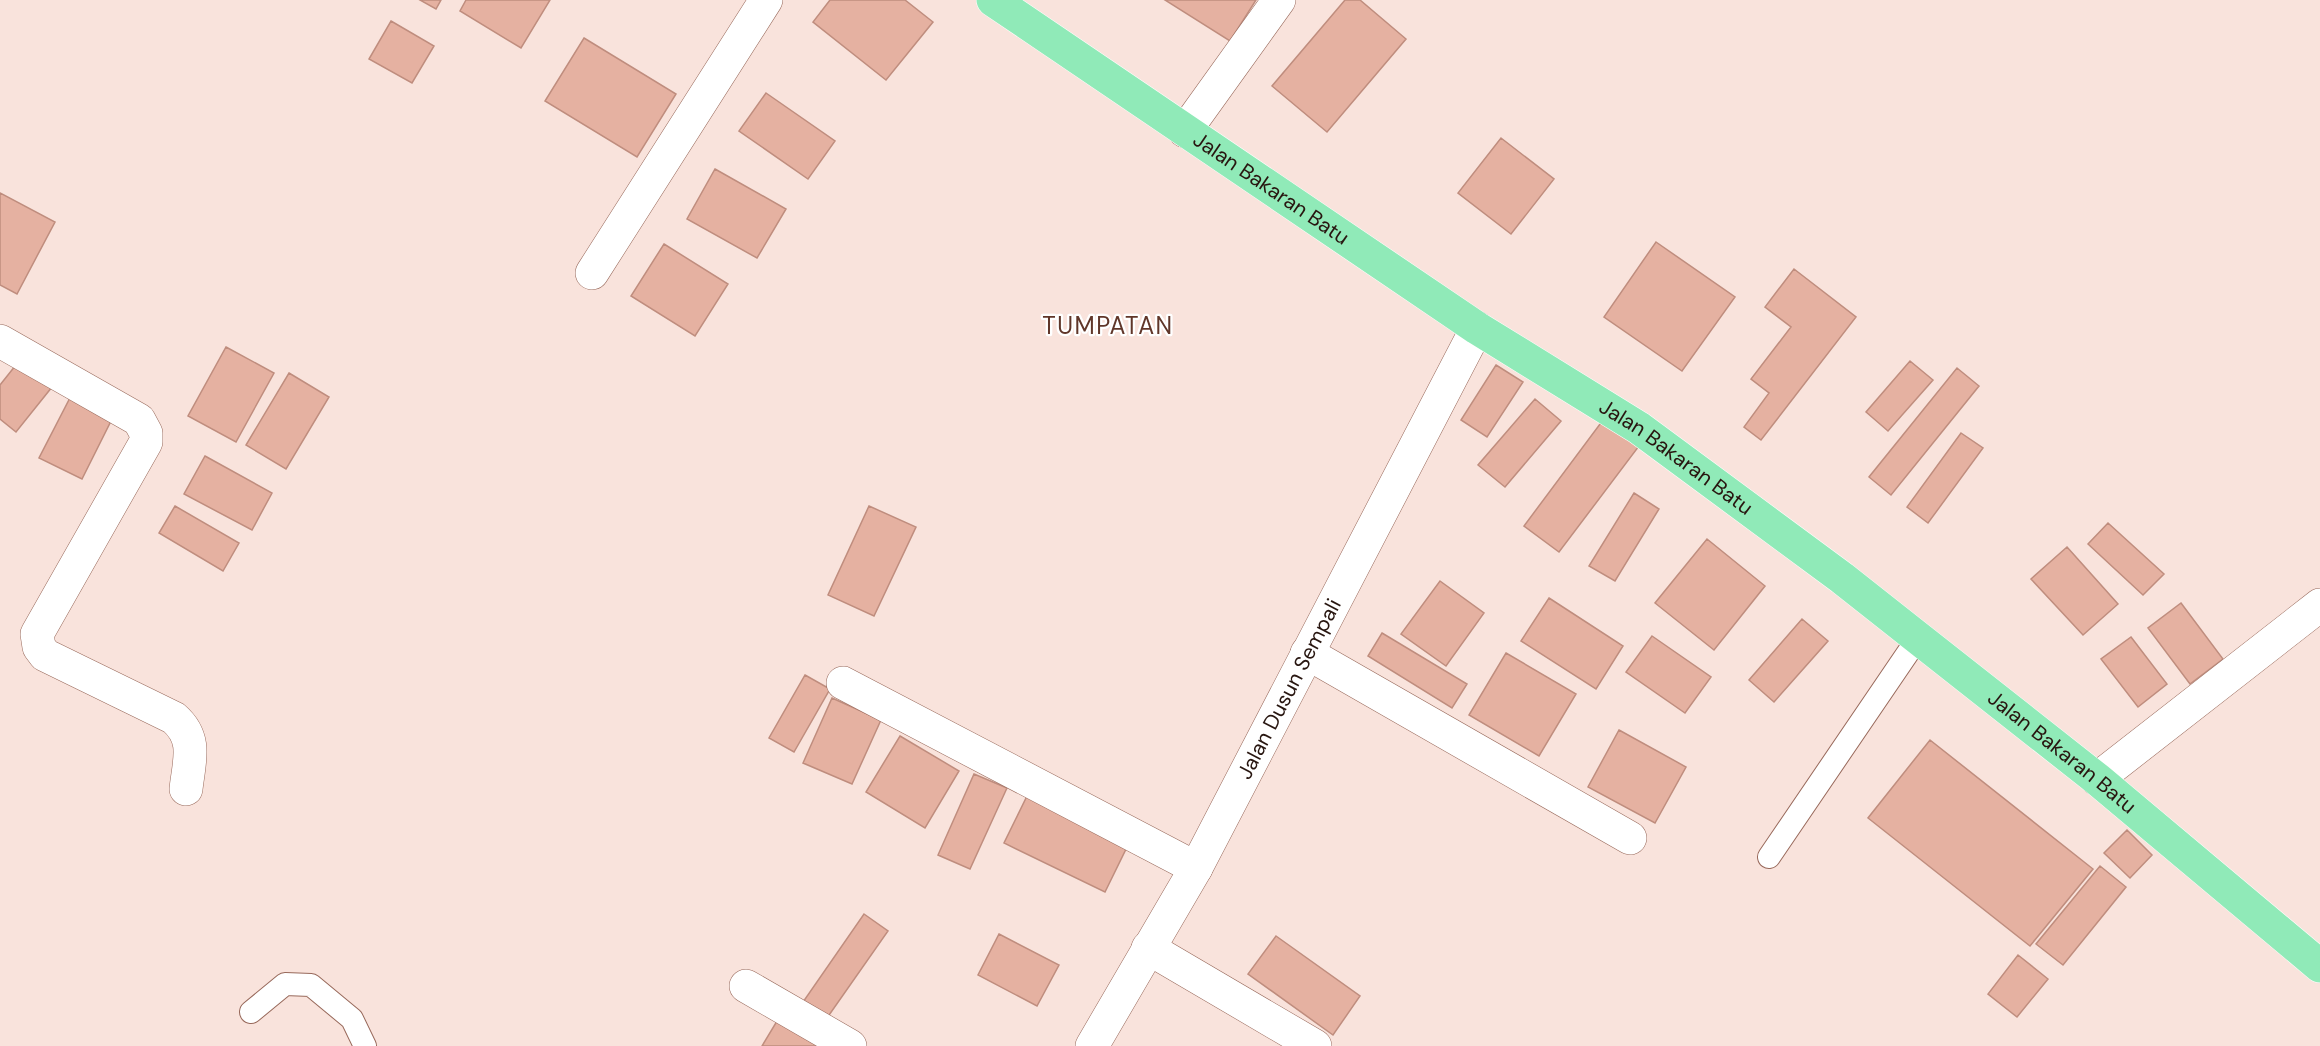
<svg xmlns="http://www.w3.org/2000/svg" width="2320" height="1046" font-family="'DM Sans',sans-serif">
	<style>
		.building { fill: #e5b1a1; stroke: #bf8d7e; stroke-width: 1.5 }
		.lines { fill: none; stroke-linecap: round; stroke-linejoin: round }
		.service-casing { stroke: #98695b; stroke-width: 24 }
		.minor-casing { stroke: #98695b; stroke-width: 34 }
		.trunk-casing { stroke: #fff; stroke-width: 34 }
		.service { stroke: #fff; stroke-width: 22 }
		.minor { stroke: #fff; stroke-width: 33 }
		.trunk { stroke: #90eab8; stroke-width: 33 }
		.labels { text-anchor: middle; dominant-baseline: central; stroke-width: 4.5; stroke-linejoin: round; paint-order: stroke }
		.street-label { font-size: 21px; fill: #281610; stroke: #fff }
		.quarter-label { font-size: 24px; letter-spacing: 1.5px; fill: #603629; stroke: #fff }
	</style>
	<rect width="100%" height="100%" fill="#f9e3dc"/>
	<path class="building" d="M420 0H441L436 9Z
		M466 0H550L521 48 460 11Z
		M830 0H905L933 22 886 80 813 22Z
		M1165 0H1256L1230 41Z
		M1345 0H1360L1406 39 1327 132 1272 86Z
		M391 21 434 46 412 83 369 59Z
		M584 38 676 94 637 157 545 101Z
		M766 93 835 141 808 179 739 131Z
		M1501 138 1554 179 1511 234 1458 193Z
		M715 169 786 209 757 258 687 219Z
		M0 193 55 222 17 294 0 285Z
		M1656 242 1735 297 1682 371 1604 317Z
		M664 244 728 284 695 336 631 296Z
		M1794 269 1856 317 1761 440 1744 427 1769 393 1751 379 1791 327 1765 307Z
		M226 347 274 373 236 442 188 416Z
		M23 356 56 382 16 432 0 419V385Z
		M1910 361 1933 380 1888 431 1866 412Z
		M1496 365 1523 382 1487 437 1461 420Z
		M1957 368 1979 386 1891 495 1869 477Z
		M289 373 329 397 286 469 246 445Z
		M73 392 115 413 82 479 39 458Z
		M1535 399 1561 421 1505 487 1478 465Z
		M1603 420 1639 446 1559 552 1524 526Z
		M1961 433 1983 448 1928 523 1907 507Z
		M205 456 272 493 252 530 184 494Z
		M1634 493 1659 509 1615 581 1589 566Z
		M175 506 239 543 223 571 159 533Z
		M869 506 916 527 874 616 828 595Z
		M2108 523 2164 574 2143 595 2088 544Z
		M1707 539 1765 586 1714 650 1655 603Z
		M2067 547 2118 604 2083 635 2031 579Z
		M1440 581 1484 613 1446 666 1401 634Z
		M1549 598 1623 646 1596 689 1521 641Z
		M2181 603 2223 659 2190 684 2148 628Z
		M1802 619 1828 641 1774 702 1749 680Z
		M1382 633 1467 684 1452 708 1368 656Z
		M1652 636 1711 677 1685 713 1626 672Z
		M2131 637 2167 684 2138 707 2101 659Z
		M1506 653 1576 694 1539 756 1469 715Z
		M805 675 830 689 794 752 769 738Z
		M832 698 881 720 852 784 803 763Z
		M1619 730 1686 767 1655 823 1588 787Z
		M900 736 959 771 925 828 866 792Z
		M1930 740 2093 869 2030 946 1868 818Z
		M974 774 1007 788 970 869 938 855Z
		M1027 796 1128 845 1105 892 1004 843Z
		M2127 830 2152 855 2130 878 2104 853Z
		M2100 866 2126 887 2063 965 2036 944Z
		M864 914 888 931 827 1018 803 1002Z
		M999 934 1059 965 1037 1006 978 975Z
		M1276 936 1360 996 1333 1035 1248 974Z
		M2018 955 2048 979 2017 1017 1988 994Z
		M777 1021 819 1046H762Z"/>
	<g class="lines">
		<g class="service-casing">
			<path id="service" d="M1769 857 1918 638
				M251 1012 285 984 311 985 352 1019 365 1046"/>
		</g>
		<g class="minor-casing">
			<g id="minor">
				<path d="M1185 131 1279 0"/>
				<path d="M592 273 766 0"/>
				<path d="M0 341 139 420 146 433V442L37 634 39 647 45 655 174 718C198 739 189 761 186 789"/>
				<path d="M1307 653 1630 838"/>
				<path d="M843 683 1196 868"/>
				<path d="M2097 779 2320 605"/>
				<path d="M1148 948 1315 1046"/>
				<path d="M746 986 850 1046"/>
				<path id="s1" d="M1092 1046 1196 868 1477 328"/>
			</g>
		</g>
		<g class="trunk-casing">
			<g id="trunk">
				<path id="s2" d="M993 0 1477 328 1639 428 1842 578 1918 638 2097 779 2320 966"/>
			</g>
		</g>
		<use href="#service" class="service"/>
		<use href="#minor" class="minor"/>
		<use href="#trunk" class="trunk"/>
	</g>
	<g class="labels">
		<g class="street-label">
			<text stroke="none"><textPath href="#s2" startOffset="336">Jalan Bakaran Batu</textPath></text>
			<text stroke="none"><textPath href="#s2" startOffset="822">Jalan Bakaran Batu</textPath></text>
			<text stroke="none"><textPath href="#s1" startOffset="408">Jalan Dusun Sempali</textPath></text>
			<text stroke="none"><textPath href="#s2" startOffset="1308">Jalan Bakaran Batu</textPath></text>
		</g>
		<g class="quarter-label">
			<text x="1108" y="325">TUMPATAN</text>
		</g>
	</g>
</svg>
